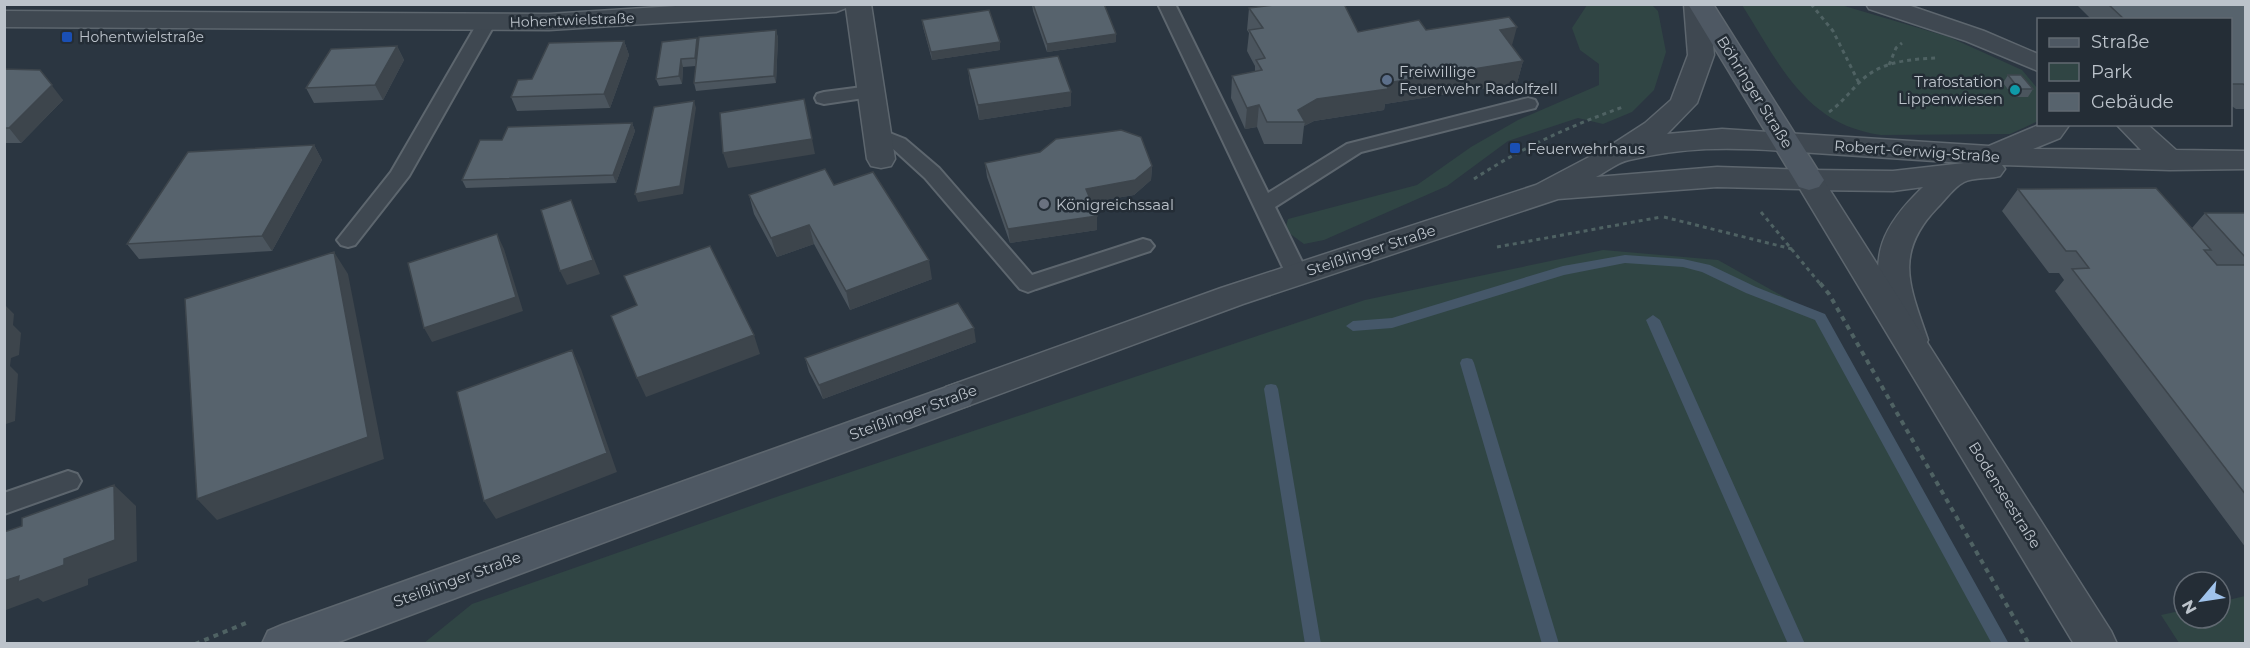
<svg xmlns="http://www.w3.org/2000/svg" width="2250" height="648" font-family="Montserrat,sans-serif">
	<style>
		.green { fill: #304544 }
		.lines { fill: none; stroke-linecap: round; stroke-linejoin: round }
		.stream { fill: #455769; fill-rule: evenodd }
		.service-casing { stroke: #5d666e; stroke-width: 4 }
		.minor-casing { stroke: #5d666e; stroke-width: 3 }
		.tertiary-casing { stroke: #5d666e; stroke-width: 3 }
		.secondary-casing { stroke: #5d666e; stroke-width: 3 }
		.path-far1 { stroke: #4f6263; stroke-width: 3; stroke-dasharray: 4 4; stroke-linecap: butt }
		.path { stroke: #4f6263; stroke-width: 4; stroke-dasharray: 5 5; stroke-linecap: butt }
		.service { fill: #3f4851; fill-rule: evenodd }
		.minor { fill: #3f4851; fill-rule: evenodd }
		.tertiary { fill: #3f4851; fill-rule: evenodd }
		.secondary { fill: #4e5863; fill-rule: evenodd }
		.wall { fill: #4b555e }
		.shaded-wall { fill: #3d454c }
		.building { fill: #57636d; stroke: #3d454c; stroke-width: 1.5 }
		.transit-dot { fill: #1a4fb4; stroke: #242d36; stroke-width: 2 }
		.service-dot { fill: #5c6f8a; stroke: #242d36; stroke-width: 2 }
		.culture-dot { fill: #0f9aa8; stroke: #242d36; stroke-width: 2 }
		.worship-dot { fill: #6b7280; stroke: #242d36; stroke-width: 2 }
		.labels { text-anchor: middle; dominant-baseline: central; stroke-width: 5; stroke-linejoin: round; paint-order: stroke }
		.far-street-label { font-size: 14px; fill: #bcc3cb; stroke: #242d36 }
		.far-poi-label { font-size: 14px; fill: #bcc3cb; stroke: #242d36; text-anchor: start }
		.poi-label { font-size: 15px; fill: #bcc3cb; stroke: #242d36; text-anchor: start }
		.street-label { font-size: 15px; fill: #bcc3cb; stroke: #242d36 }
	</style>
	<rect width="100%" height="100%" fill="#2b3641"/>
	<path class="green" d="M1587 5H1652L1658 11 1666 52 1654 90 1632 112 1603 124 1578 118 1508 141 1447 186 1324 240 1304 244 1285 230 1288 219 1417 185 1471 147 1518 120 1599 85V64L1580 50 1572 28Z
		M1742 5H1841L1949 37 2022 70 2038 89V118L2036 122 2010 134 1881 135C1805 125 1779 63 1742 5Z
		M1603 250 1718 260 1820 317 2001 643H424L472 604 779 496 1365 300Z
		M2245 596V643H2179L2161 615 2184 610V618H2220V602Z"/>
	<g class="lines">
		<path class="stream" d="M1625 255 1683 259 1710 265 1756 287 1825 314 2009 644H1992L1815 320 1746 293 1702 272 1683 267 1625 263 1564 275 1392 328 1353 331 1346 326 1353 321 1392 318 1563 266Z
			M1653 315 1660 320 1805 644H1788L1646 320Z
			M1467 358 1472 359 1474 363 1559 644H1542L1460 363 1462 359Z
			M1271 384 1276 385 1278 389 1321 644H1305L1264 389 1266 385Z"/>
		<g class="service-casing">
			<path id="service" d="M1158 4H1175L1268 193 1347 144 1528 98 1535 100 1537 104 1535 108 1361 152 1275 207 1308 274 1305 279 1297 282 1289 279 1286 274Z
				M487 17 493 18 496 22 409 176 355 245 348 247 341 245 337 240 341 235 391 172 478 22 481 18Z
				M870 86 877 88 879 92 877 96 824 104 817 102 815 98 817 94 824 92Z
				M877 128 905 139 939 168 1032 275 1143 239 1150 241 1154 246 1150 251 1036 289 1028 292 1020 289 925 178 891 147 870 138 867 134 870 130Z
				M68 471 77 474 81 481 77 488 4 514V493Z"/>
		</g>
		<g class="minor-casing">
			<path id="minor" d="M707 4H871L895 159 891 166 881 168 871 166 867 159 846 8 836 12 549 30 4 27V11L549 14Z
				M1866 4H1905L1984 31 2038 54V71L1966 41 1869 9Z
				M2041 124H2070L2060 138 2033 149 2141 150 2116 124H2147L2176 150 2246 151V169L2170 170 2002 165 2005 169 2000 176C1990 179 1973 177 1964 182 1954 187 1945 200 1937 208 1893 254 1910 287 1928 340L1923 349 1911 352 1899 349C1892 337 1889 323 1885 310 1868 256 1883 225 1923 187L1893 191 1809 190 1799 187 1794 180 1799 173 1809 170 1893 171 1964 163 1785 151 1775 148 1771 142 1775 136 1785 133 1989 146Z"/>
		</g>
		<g class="tertiary-casing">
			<path id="tertiary" d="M1684 4H1709L1714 55 1697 103 1667 134 1722 129 1785 133 1795 136 1799 142 1795 148 1785 151C1727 147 1685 147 1629 160 1618 162 1606 172 1596 177L1717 167 1809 170 1819 173 2111 631 2117 644H2074L1800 189 1717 187 1558 199 1243 304 970 405 958 409 946 405 941 396 946 387 1221 288 1536 185 1608 147 1645 123 1671 100 1688 55Z"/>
		</g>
		<g class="secondary-casing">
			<path id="secondary" d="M1688 4H1713L1824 180 1819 187 1809 190 1799 187Z
				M958 383 970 387 975 396 970 405 333 644H262L268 631 282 625Z"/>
		</g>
		<path class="path-far1" d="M1811 4 1833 31 1859 83
			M1889 65 1896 48 1902 43
			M1829 112C1842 103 1851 90 1863 79 1883 61 1912 59 1938 58
			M1474 179C1521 148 1570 126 1623 107
			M1761 212 1821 285
			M1664 217 1792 249
			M1497 247 1661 217"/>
		<path class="path" d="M1820 283 1829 294 2029 644
			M195 644 246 623"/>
		<use href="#service" class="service"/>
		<use href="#minor" class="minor"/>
		<use href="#tertiary" class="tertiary"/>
		<use href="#secondary" class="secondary"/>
	</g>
	<path class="wall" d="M1032 4 1116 34V42L1047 52 1033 11Z
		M2076 4H2246V109H2236L2230 105V20H2092Z
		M1249 8 1358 32 1426 30 1512 46 1523 61 1517 83 1385 104 1384 110 1314 121 1304 126 1302 144H1264L1257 127 1245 129 1231 98 1232 76 1255 72V66L1247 51 1249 33 1247 30Z
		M922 20 1000 50 932 60 923 27Z
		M776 30 778 38 776 83 696 91 694 83 696 66 683 67 682 84 659 86 656 79 697 38 698 43Z
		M624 41 629 55 610 108 517 111 511 97 532 79Z
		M397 46 404 60 383 100 314 103 306 88Z
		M4 69 63 100 21 143H4Z
		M968 69 1071 92V106L979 120 970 83Z
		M2008 75 2033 89 2028 97H2014L2003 83Z
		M632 123 635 131 616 183 466 188 462 180 502 140Z
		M314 145 322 160 272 251 139 259 127 244Z
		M985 163 1152 166 1151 180 1134 195 1092 202 1097 216V230L1010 243 987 177Z
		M834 185 932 279 850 310 814 244 777 257 754 214 749 195Z
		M2018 189 2192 228 2205 213H2246V548L2055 291 2064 280 2059 273H2049L2002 211Z
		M976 342 823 399 809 372 805 358Z"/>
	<path class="shaded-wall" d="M1517 27 1511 49 1500 30Z
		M776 30 778 38 776 83 774 76Z
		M1116 34V42L1047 52V44Z
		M697 38 699 46 697 66 695 58Z
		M624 41 629 55 610 108 604 94Z
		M1000 42V50L932 60 931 52Z
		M397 46 404 60 383 100 375 85Z
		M681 59 683 67 682 84 679 76Z
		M1523 61 1517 83 1385 104 1384 110 1314 121 1304 126 1305 122 1298 110 1317 99 1386 83Z
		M40 70 63 100 21 143 9 128Z
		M1071 92V106L979 120 978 105Z
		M804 99 815 154 728 168 723 153Z
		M694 101 696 108 683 194 638 202 635 194Z
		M1259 105 1257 127 1245 129 1247 108Z
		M632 123 635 131 616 183 613 175Z
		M314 145 322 160 272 251 262 236Z
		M1152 166 1151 180 1134 195 1087 203 1086 189Z
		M571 200 600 274 567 285 560 271Z
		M1097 216V230L1010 243 1008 229Z
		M809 225 814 244 777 257 771 238Z
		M497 234 504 249 523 311 432 342 424 328Z
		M334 252 348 274 384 459 217 520 197 499Z
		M929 260 932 279 850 310 846 291Z
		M4 304 14 314 13 325 21 333 19 355 11 358 10 366 18 374 15 421 6 424 4 450Z
		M974 328 976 342 823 399 819 385Z
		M754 335 760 354 646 397 637 378Z
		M572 350 581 369 617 472 496 519 484 501Z
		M114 485 136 506 137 561 88 579V585L43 602 38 598 6 610V616H4V581L64 559Z"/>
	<path class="building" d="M1033 4H1104L1116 34 1047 44Z
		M1281 4H1344L1358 32 1419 20 1426 30 1509 17 1517 27 1500 30 1523 61 1386 83 1388 89 1317 99 1298 110 1305 122H1267L1259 105 1247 108 1232 76 1262 70 1256 60 1265 58 1249 30 1263 28 1249 8Z
		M2108 4H2246V86L2243 84H2230V20H2125Z
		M989 10 1000 42 931 52 922 20Z
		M776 30 774 76 694 83 699 37Z
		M697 38 695 58 681 59 679 76 656 79 662 42Z
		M624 41 604 94 511 97 518 80 532 79 549 43Z
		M397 46 375 85 306 88 331 49Z
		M1058 56 1071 92 978 105 968 69Z
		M4 69 40 70 52 85 9 128H4Z
		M2008 75H2021L2033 89H2019Z
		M804 99 812 139 723 153 720 113Z
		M694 101 680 186 635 194 654 107Z
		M632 123 613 175 462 180 480 140H502L508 127Z
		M1121 130 1141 137 1152 166 1135 180 1086 189 1097 216 1008 229 985 163 1040 152 1056 139Z
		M314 145 262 236 127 244 188 152Z
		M825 169 834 185 873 172 929 260 846 291 809 225 771 238 749 195Z
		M2156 188 2211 250H2204L2217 265H2246V495L2072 269 2089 268 2076 251H2066L2018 189Z
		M571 200 593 260 560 271 541 210Z
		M2205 213H2246V258Z
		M497 234 516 297 424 328 408 263Z
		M710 246 754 335 637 378 611 316 637 305 624 276Z
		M334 252 368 437 197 499 185 299Z
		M958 303 974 328 819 385 805 358Z
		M572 350 607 453 484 501 457 392Z
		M114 485 115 540 64 559V565L18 582 19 576 4 581V532L22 526V518Z"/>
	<g class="transit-dot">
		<rect x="61" y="31" width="12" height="12" rx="3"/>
		<rect x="1509" y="142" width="12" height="12" rx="3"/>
	</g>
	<circle class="service-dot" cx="1387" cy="80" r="6"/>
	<circle class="culture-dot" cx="2015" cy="90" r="6"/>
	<circle class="worship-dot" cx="1044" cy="204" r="6"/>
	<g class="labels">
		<g class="far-street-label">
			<text transform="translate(572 20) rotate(-2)">Hohentwielstraße</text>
		</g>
		<g class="far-poi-label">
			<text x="79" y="37">Hohentwielstraße</text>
		</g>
		<g class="poi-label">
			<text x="1399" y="71">Freiwillige<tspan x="1399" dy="17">Feuerwehr Radolfzell</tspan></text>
			<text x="2003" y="81" text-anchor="end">Trafostation<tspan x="2003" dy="17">Lippenwiesen</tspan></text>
			<text x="1527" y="148">Feuerwehrhaus</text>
			<text x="1056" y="204">Königreichssaal</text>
		</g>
		<g class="street-label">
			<text transform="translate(1755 92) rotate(58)">Böhringer Straße</text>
			<text transform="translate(1917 151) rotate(4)">Robert-Gerwig-Straße</text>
			<text transform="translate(1371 250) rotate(-18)">Steißlinger Straße</text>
			<text transform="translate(913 412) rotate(-20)">Steißlinger Straße</text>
			<text transform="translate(2005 495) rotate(58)">Bodenseestraße</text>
			<text transform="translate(457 579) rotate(-20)">Steißlinger Straße</text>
		</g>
	</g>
	<rect width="2250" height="648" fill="none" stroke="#bcc3cb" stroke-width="12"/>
	<rect x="2037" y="18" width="195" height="108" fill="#242d36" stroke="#616972" stroke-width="1.5"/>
	<rect x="2049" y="38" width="30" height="9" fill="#4e5863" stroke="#616972" stroke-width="1.5"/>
	<text x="2091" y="48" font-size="18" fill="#bcc3cb">Straße</text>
	<rect x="2049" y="63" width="30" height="18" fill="#304544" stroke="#616972" stroke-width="1.5"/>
	<text x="2091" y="78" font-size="18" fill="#bcc3cb">Park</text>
	<rect x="2049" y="93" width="30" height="18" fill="#57636d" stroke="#616972" stroke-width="1.5"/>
	<text x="2091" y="108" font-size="18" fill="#bcc3cb">Gebäude</text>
	<g transform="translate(2202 600) rotate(241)"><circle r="28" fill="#242d36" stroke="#616972" stroke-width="1.5"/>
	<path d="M0-4.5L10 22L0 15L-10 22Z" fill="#a0c3ec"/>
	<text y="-9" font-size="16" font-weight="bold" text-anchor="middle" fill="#bcc3cb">N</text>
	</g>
</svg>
